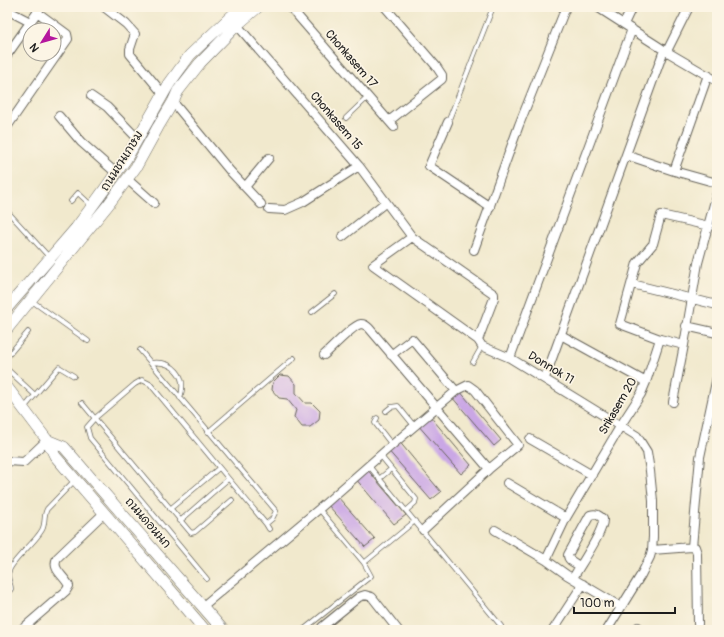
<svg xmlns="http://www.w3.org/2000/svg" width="724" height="637" font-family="Pangolin,'Playpen Sans Thai',sans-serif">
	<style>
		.building { fill: #caa7e5 }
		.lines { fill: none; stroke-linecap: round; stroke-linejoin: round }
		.lane-casing { stroke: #67645a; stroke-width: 5.5 }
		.street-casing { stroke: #67645a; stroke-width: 10 }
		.secondary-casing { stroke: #67645a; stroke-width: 12 }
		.lane { stroke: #fff; stroke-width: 4 }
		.street { stroke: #fff; stroke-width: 8 }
		.secondary { stroke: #fff; stroke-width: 11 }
		.labels { text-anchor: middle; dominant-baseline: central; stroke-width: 3.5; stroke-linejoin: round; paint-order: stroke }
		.street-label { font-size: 12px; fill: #1c1c1c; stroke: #fcf5e5 }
	</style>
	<rect width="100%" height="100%" fill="#fcf5e5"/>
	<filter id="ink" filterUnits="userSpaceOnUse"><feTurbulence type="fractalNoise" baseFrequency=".025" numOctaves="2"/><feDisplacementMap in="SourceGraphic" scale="8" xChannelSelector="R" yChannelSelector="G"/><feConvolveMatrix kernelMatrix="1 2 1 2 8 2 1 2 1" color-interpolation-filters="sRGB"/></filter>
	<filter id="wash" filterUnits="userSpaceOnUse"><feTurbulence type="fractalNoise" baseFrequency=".012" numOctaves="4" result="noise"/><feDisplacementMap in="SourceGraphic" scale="16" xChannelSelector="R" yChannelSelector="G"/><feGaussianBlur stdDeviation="0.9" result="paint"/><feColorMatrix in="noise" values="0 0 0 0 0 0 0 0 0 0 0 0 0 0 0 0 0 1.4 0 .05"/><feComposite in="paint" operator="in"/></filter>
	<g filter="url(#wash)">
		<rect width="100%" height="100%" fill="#f1e9cd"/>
		<g id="blocks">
			<path class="building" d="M280 375 289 376 296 384V393L305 403H312L320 411 319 420 310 427H302L294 417 296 410 287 399 279 398 272 390 273 382Z
				M459 390 501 440 494 446 451 396Z
				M429 415 471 465 461 474 417 424Z
				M398 440 441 492 431 500 387 449Z
				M366 468 406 515 394 524 355 478Z
				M337 496 375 539 365 547 328 505Z"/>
		</g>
	</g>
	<g filter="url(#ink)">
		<use href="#blocks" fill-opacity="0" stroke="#67645a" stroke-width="1"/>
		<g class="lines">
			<g class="lane-casing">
				<path id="lane" d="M346 118 368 97
					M448 122 493 7
					M71 201 78 193 92 206
					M7 211 50 258
					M32 301 88 341
					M312 312 335 294
					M140 350 276 511 272 519 266 524
					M7 357 28 332
					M473 362 482 346
					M150 363C173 360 188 376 180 398
					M7 369 35 395
					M82 403 191 533 195 532 232 500
					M24 408 59 367 74 376
					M386 411 391 407 398 406 415 427
					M377 418 375 423 392 445
					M208 432 294 358
					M380 455 416 499 415 503 407 510
					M369 466 501 626
					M379 479 391 469
					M170 509 219 468
					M180 521 228 479
					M364 563 415 521
					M207 579 90 438 87 427 94 419 135 384 142 380 150 384 266 524 269 529
					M7 594 11 589C11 583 6 577 9 571 13 559 34 544 42 530 46 523 43 516 47 509L74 481
					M303 630 371 576 364 563 319 509"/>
			</g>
			<g class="street-casing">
				<path id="street" d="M104 7 126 24 135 34 130 49V54L164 95
					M290 7 394 127
					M385 7 436 66 442 75V79L389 121
					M597 7 664 50 717 81
					M7 10 30 22
					M624 24 632 7
					M237 25 359 166 412 237
					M667 51 689 7
					M7 55 41 7
					M91 96 107 107 138 139
					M173 102 230 171 261 204
					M59 116 81 142 116 173
					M448 122 429 166 490 207
					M7 127 68 39 67 34 37 12
					M626 155 674 171 717 183
					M674 171 708 75
					M127 179 154 203
					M245 187 269 158
					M269 209 285 210 303 202 359 166
					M342 237 386 202
					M412 237 494 294V298L478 340 373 265Z
					M474 250 519 125 566 7
					M632 284 717 305
					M686 326 717 333
					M561 335 646 382
					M660 339 620 324 637 263 653 244 661 215 709 226
					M478 340 482 346 510 358
					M324 355C331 349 353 325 361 324 364 324 367 326 369 328L489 469
					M391 355 412 339 456 391
					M545 378 664 50
					M673 402 684 345
					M530 439 592 475
					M7 461 24 462 47 440
					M507 483 566 518
					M495 530 546 560
					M692 547 700 457 717 377
					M652 550 692 547H695L697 553 698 624
					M573 578C580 565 604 532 603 519 599 515 596 513 590 515L568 555C568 561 575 563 580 566
					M203 606 319 509 392 445 456 391 468 385 475 390 518 445 489 469 423 530
					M621 607 567 575 546 560 566 518 621 425 641 394 646 382 660 339 684 345 698 263 717 193
					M322 627 359 597 365 595 372 597 398 630
					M21 630 66 591 69 586C65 576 51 570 57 558L104 513
					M553 630 583 584
					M607 630 641 575 650 557 652 550 653 537V501L650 471 647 452 637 436 510 358 632 29
					M636 630 638 627 642 630"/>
			</g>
			<g class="secondary-casing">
				<path id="secondary" d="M7 308 76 228 99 197 126 159 169 84 190 55 241 7
					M7 329 108 205 136 167 158 127 173 102 178 91 200 63 237 25 258 7
					M7 387 47 440 55 456 205 630
					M47 440 64 447 223 630"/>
			</g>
			<use href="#lane" class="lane"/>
			<use href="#street" class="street"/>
			<use href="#secondary" class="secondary"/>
		</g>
	</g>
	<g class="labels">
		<g class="street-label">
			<text transform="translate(351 59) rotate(49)">Chonkasem 17</text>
			<text transform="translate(336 121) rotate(49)">Chonkasem 15</text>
			<text transform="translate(122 161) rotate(-58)">ถนนชนเกษม</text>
			<text transform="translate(551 368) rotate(31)">Donnok 11</text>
			<text transform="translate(618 406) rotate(-60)">Srikasem 20</text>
			<text transform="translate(148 523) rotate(49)">ถนนดอนนก</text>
		</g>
	</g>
	<rect width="724" height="637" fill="none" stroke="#fcf5e5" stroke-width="24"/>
	<g transform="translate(42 42) rotate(233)"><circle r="19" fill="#fcf5e5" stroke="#a29e95"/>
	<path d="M0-3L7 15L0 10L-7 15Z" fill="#b5179e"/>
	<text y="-6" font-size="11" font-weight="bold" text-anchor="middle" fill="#1c1c1c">N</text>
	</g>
	<path d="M574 607v6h101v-6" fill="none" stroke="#1c1c1c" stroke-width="2"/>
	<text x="580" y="607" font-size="12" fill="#1c1c1c" stroke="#fcf5e5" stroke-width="3" paint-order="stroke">100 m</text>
</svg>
